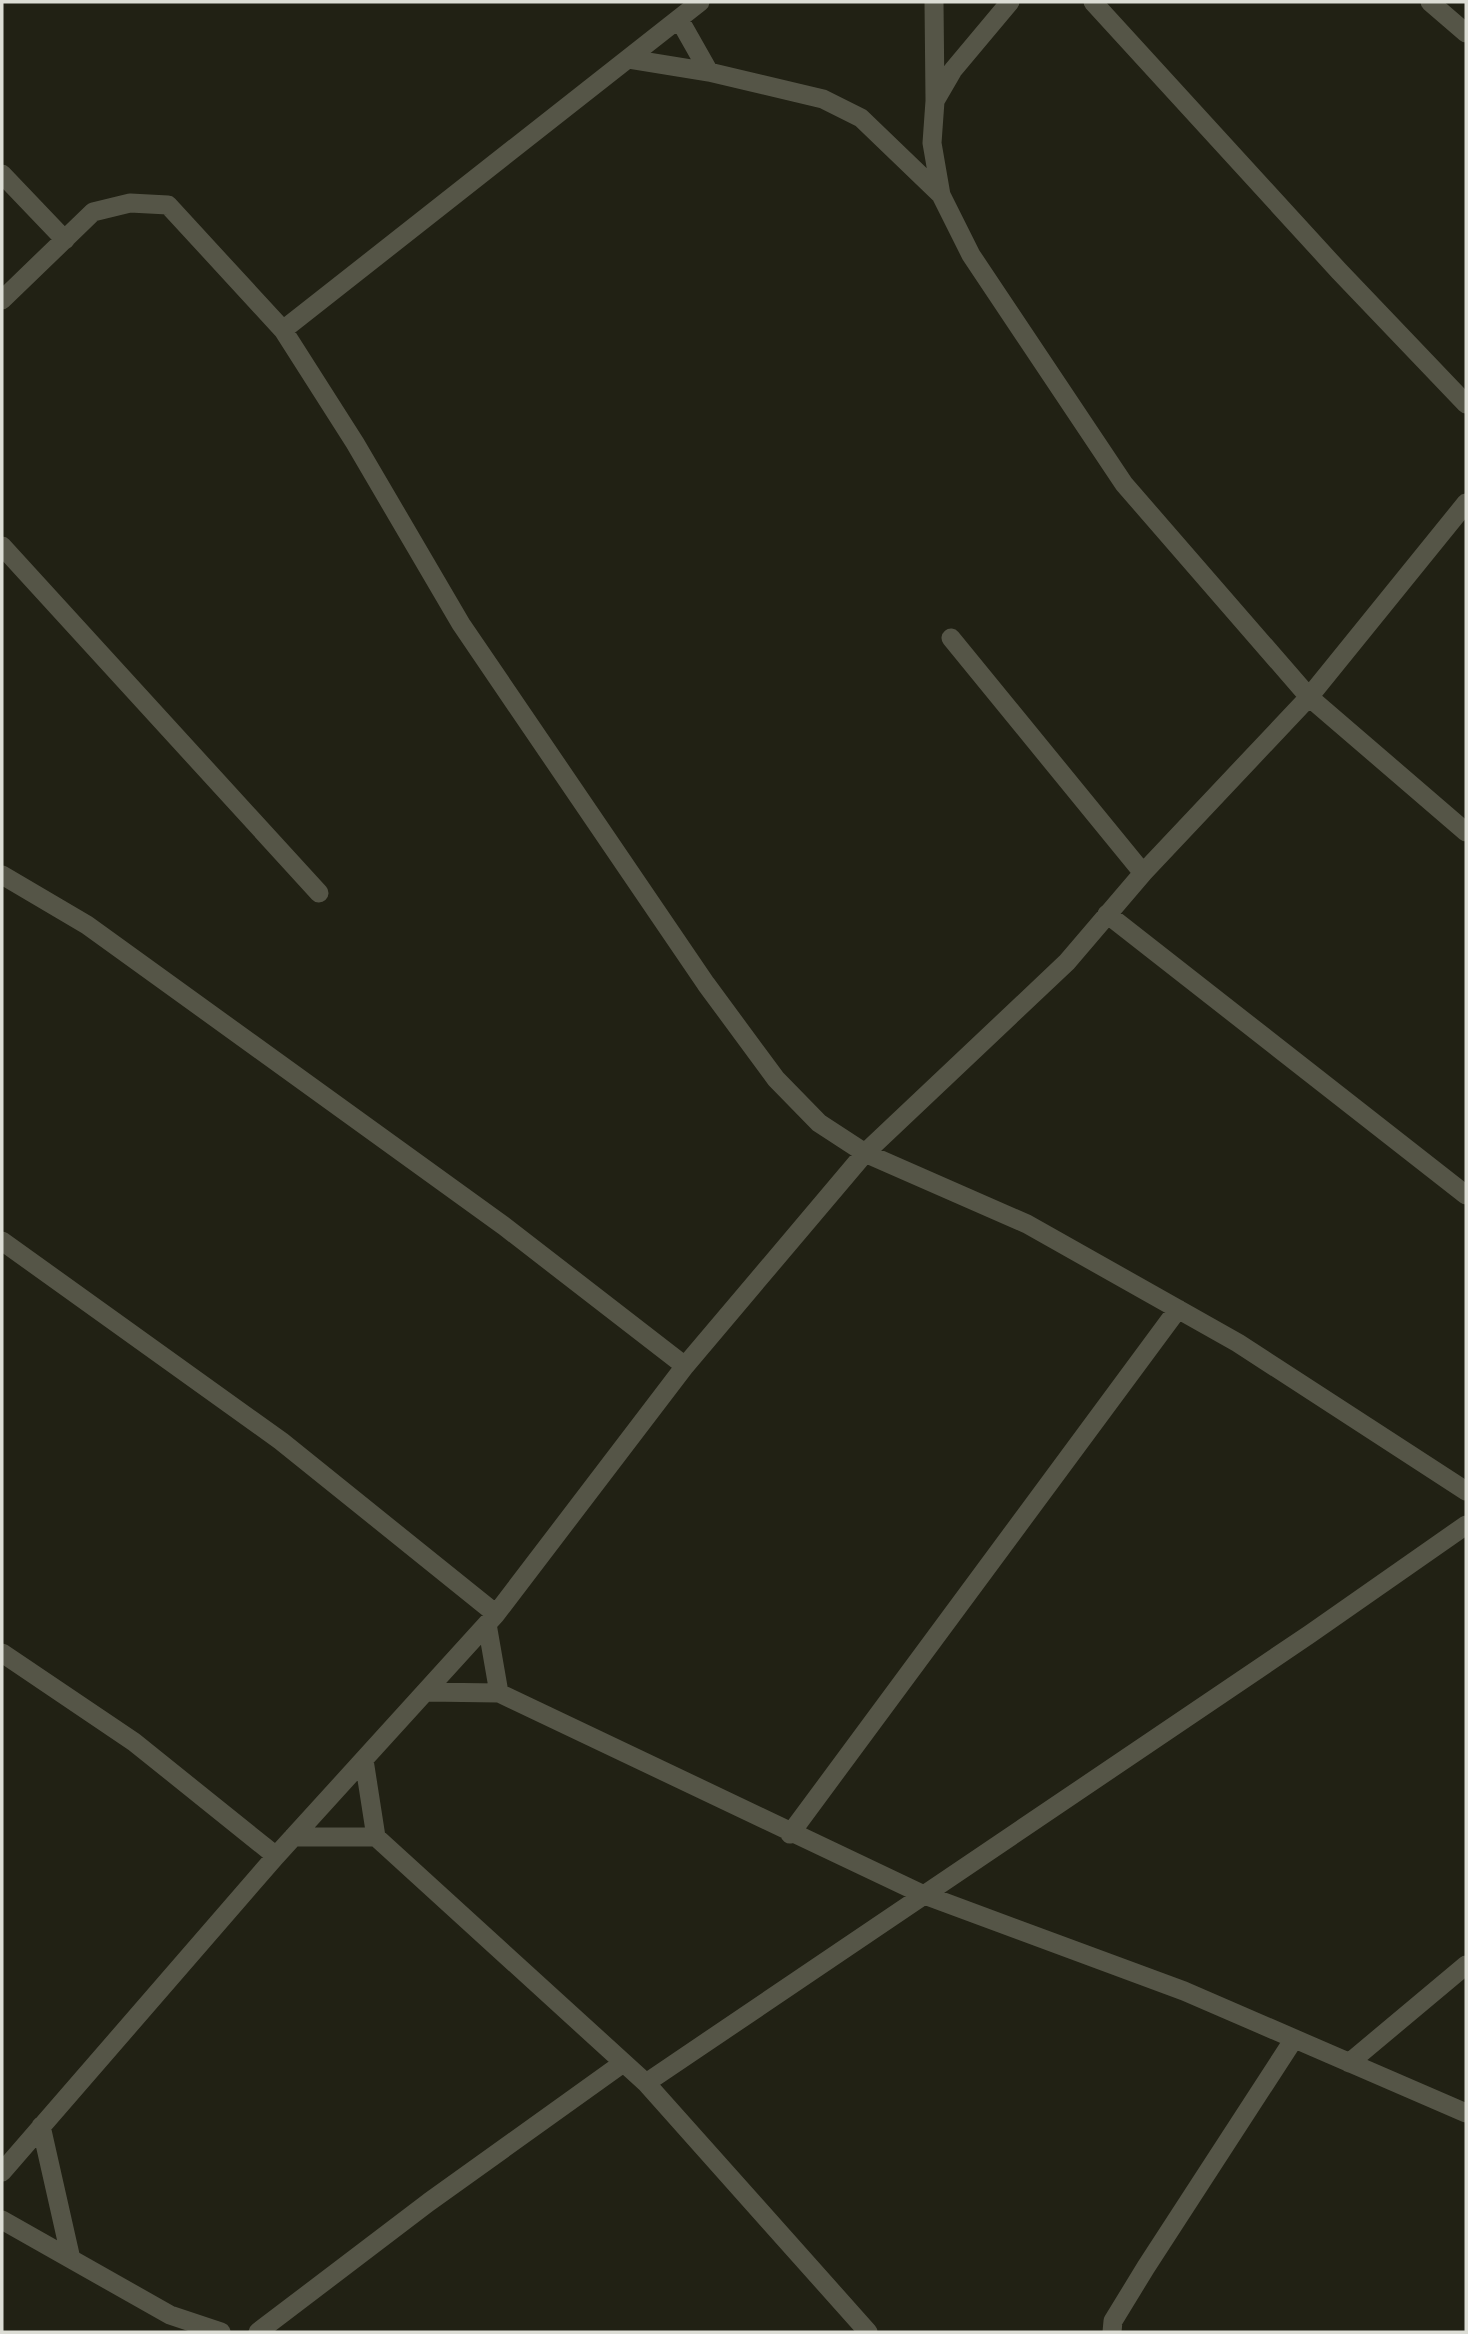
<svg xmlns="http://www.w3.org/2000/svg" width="1468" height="2334" font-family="Georgia,serif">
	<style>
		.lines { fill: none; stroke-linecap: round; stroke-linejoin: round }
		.minor { stroke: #555547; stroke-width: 19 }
	</style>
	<rect width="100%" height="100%" fill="#212114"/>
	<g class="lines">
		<path class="minor" d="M934 2 935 100
			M1010 2 953 70 935 101 932 143 941 195 971 255 1124 484 1309 697 1466 832
			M1093 2 1339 271 1466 404
			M1430 2 1466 33
			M679 19 709 72
			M629 59 709 72 823 99 861 118 941 195
			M2 174 65 240
			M2 300 93 212 130 203 168 205 283 330 355 443 461 624 706 984 776 1079 819 1123 865 1153 1027 1224 1238 1343 1466 1491
			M283 330 700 2
			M2 546 319 893
			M951 638 1143 873
			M2 875 87 925 504 1226 685 1366
			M1107 914 1466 1195
			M2 1241 281 1441 496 1614
			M487 1624 499 1693
			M2 1653 134 1742 276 1856
			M426 1692 499 1693 922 1894 1184 1991 1466 2113
			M364 1760 376 1837 646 2083 868 2332
			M790 1834 1178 1309
			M293 1837H376
			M1349 2063 1466 1965
			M646 2083 1310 1634 1466 1525
			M41 2126 71 2259
			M2 2172 276 1856 496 1614 685 1366 865 1153 1067 962 1143 873 1309 697 1466 503
			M2 2220 170 2315 221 2332
			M258 2332 429 2202 623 2063
			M1112 2332 1113 2321 1146 2267 1294 2039"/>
	</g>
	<rect width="1468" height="2334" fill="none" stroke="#dcddd5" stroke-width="7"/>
</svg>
